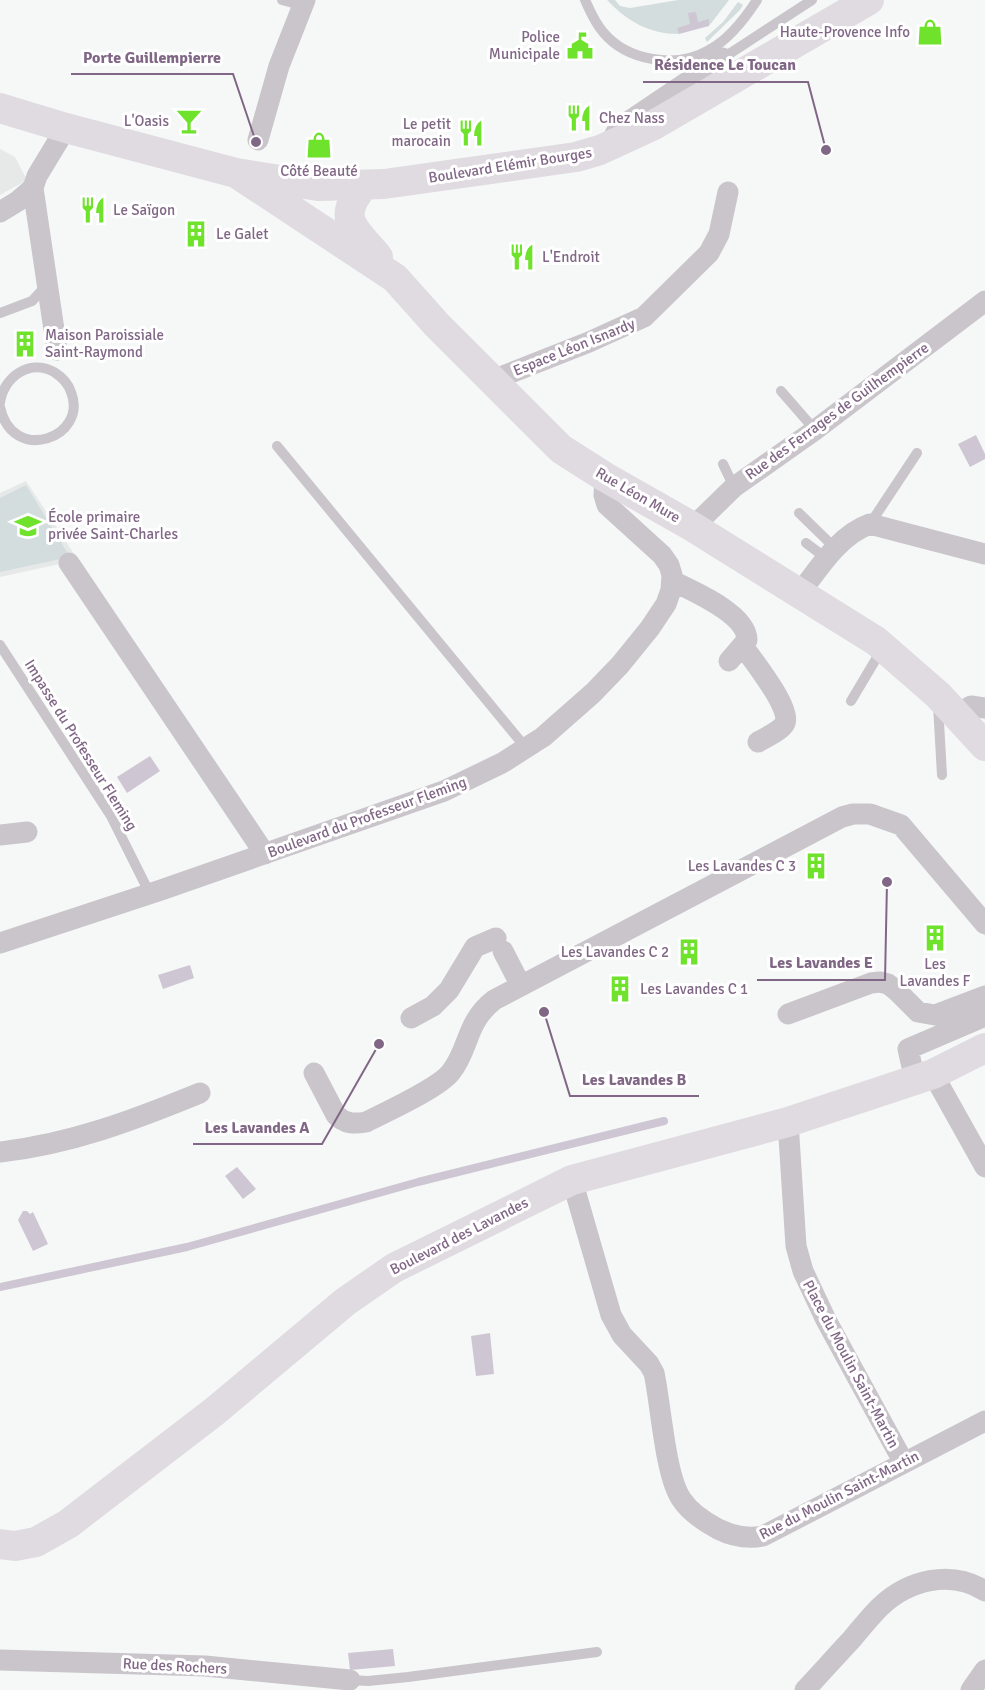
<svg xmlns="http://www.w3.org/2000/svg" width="985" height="1690" font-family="Signika,sans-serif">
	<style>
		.built { fill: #e7e9e9 }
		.green { fill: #d4dddd }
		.water { fill: #cfc6d3 }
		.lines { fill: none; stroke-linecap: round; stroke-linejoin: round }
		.stream { stroke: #cfc6d3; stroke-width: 8 }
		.lane { stroke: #cac4cb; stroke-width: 10 }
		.street { stroke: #cac4cb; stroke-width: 21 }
		.secondary { stroke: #e0dae1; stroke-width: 30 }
		.labels { text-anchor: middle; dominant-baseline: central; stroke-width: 6; stroke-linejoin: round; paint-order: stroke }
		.poi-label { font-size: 15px; fill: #816786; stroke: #fff; text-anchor: start }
		.street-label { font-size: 15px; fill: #816786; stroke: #fff }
		.leader { fill: none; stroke: #816786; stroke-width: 2 }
		.callout-dot { fill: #816786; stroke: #fff; stroke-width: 2 }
		.callout-label { font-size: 16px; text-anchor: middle; font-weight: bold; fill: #816786; stroke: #fff; stroke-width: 6; stroke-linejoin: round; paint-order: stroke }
	</style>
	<rect width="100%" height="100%" fill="#f5f8f6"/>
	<path class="built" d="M0 149 15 157 27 180 0 195Z
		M26 481 78 560 0 577V493Z"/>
	<path class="green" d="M607 0H615L620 6 630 8 678 0H729L709 26 708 20 678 28 679 34C649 34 627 21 607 0Z
		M738 2 743 5 740 10 707 42 705 38 723 22Z
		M26 485 70 557 0 572V498Z"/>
	<path class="water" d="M696 12 698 22 709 19V26L679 34 677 28 690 24 688 13Z
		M976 435 985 454V459L970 467 958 444Z
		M150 756 160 771 127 793 117 777Z
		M190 965 194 978 163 989 158 975Z
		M237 1167 256 1189 243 1199 225 1176Z
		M23 1211H27L30 1214 33 1212 48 1244 33 1251 18 1220Z
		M490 1333 494 1374 476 1376 471 1336Z
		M393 1649 395 1666 350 1670 348 1653Z"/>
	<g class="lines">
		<path class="stream" d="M0 1287 187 1247 418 1182 664 1121"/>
		<path class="lane" d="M282 0 304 6
			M585 0C590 11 595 23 603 32 627 61 676 69 709 50 728 40 746 17 757 0
			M723 58 812 0
			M0 313 32 301 47 285
			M781 391 815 430
			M0 403C3 378 29 358 54 372 62 377 68 383 71 392 89 438 12 465 0 407
			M277 446 526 748
			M723 464 734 487
			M799 513 835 548
			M870 524 917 453
			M806 543 826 558
			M0 645 111 816 150 894
			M851 701 882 649
			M938 705 942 775
			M350 1680 368 1681 408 1677 597 1652"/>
		<path class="street" d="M615 134 619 128 723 58
			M258 140 279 66 305 0
			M0 212 18 201 33 188
			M57 350 33 188 37 176 66 128
			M493 380 589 342 644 317 709 253 719 234 728 192
			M693 527 734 487 815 430 985 301
			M69 563 265 854
			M672 581C693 591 747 614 747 640L729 661
			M800 593C819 568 839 535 870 524L985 554
			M743 646C752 659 792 709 785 723 781 731 766 737 758 742
			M956 715 971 706 985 708
			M0 835 27 832
			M0 943 161 890 444 791 502 763 543 737 593 693 620 665 650 628 666 604 671 590 672 575 669 565 662 555 607 505 604 495 605 477
			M503 951 521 986
			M788 1014 871 983 880 982 888 984 897 991 918 1012 935 1015 985 996
			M411 1018 433 1006 449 990 475 947 496 938
			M314 1073 336 1115C345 1124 354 1124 366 1122 386 1112 439 1088 451 1072 470 1048 465 1023 494 1000L842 817 853 814H870L901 825 985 924
			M933 1074 985 1167
			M915 1080 908 1049 985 1016
			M788 1122 796 1246 803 1271 826 1320 904 1463
			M0 1152C71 1144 134 1120 200 1093
			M572 1180 611 1315 622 1335 649 1364 654 1373C661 1404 665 1477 682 1500 690 1512 705 1522 718 1529 732 1536 747 1539 763 1536L985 1421
			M0 1660 205 1666 350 1680
			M805 1690C821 1673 836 1656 852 1639 861 1628 870 1617 880 1607 908 1580 951 1569 985 1591
			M971 1690 985 1670"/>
		<path class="secondary" d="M0 108 66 128 236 173 318 186 384 184 576 157 600 150 652 126 869 0
			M236 173 395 278 437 325 561 449 605 477 693 527 876 641 938 695 985 746
			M364 185C335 219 355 229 378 257
			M0 1544 15 1546 36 1542 68 1524 215 1411 345 1302 394 1268 572 1180 788 1122 933 1074 985 1048"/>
	</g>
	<defs>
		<g id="shop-bare" transform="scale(2.07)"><path d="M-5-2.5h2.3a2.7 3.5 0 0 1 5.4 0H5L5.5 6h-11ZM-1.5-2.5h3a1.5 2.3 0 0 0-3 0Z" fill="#6fe22b" stroke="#fff" stroke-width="2.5" paint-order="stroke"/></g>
		<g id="civic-bare" transform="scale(2.07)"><path d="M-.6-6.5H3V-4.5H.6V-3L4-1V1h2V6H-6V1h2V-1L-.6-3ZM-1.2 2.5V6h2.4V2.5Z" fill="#6fe22b" stroke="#fff" stroke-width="2.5" paint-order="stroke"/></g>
		<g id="restaurant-bare" transform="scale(2.07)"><path d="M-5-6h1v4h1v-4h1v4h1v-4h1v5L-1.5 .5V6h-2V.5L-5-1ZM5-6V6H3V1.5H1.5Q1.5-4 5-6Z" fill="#6fe22b" stroke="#fff" stroke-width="2.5" paint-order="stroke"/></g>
		<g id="bar-bare" transform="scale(2.07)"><path d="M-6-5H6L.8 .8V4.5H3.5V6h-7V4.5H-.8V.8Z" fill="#6fe22b" stroke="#fff" stroke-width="2.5" paint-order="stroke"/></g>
		<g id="building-bare" transform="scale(2.07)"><path d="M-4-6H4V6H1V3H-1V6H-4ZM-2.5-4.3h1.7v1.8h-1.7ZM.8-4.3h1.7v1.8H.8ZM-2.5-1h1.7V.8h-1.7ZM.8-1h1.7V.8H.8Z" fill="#6fe22b" stroke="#fff" stroke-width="2.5" paint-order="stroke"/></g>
		<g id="school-bare" transform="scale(2.07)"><path d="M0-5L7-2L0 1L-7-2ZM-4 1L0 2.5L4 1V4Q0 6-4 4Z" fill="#6fe22b" stroke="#fff" stroke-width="2.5" paint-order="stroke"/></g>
	</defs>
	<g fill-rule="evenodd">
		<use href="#shop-bare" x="930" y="32"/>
		<use href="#civic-bare" x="580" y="46"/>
		<use href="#restaurant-bare" x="579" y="118"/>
		<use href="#bar-bare" x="189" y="121"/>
		<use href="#restaurant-bare" x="471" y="133"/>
		<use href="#shop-bare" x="319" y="145"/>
		<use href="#restaurant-bare" x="93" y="210"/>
		<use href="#building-bare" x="196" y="234"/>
		<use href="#restaurant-bare" x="522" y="257"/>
		<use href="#building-bare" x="25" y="344"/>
		<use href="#school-bare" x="28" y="526"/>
		<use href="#building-bare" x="816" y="866"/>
		<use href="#building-bare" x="935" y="938"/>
		<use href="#building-bare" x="689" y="952"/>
		<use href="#building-bare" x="620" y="989"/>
	</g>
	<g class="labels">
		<g class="poi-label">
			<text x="910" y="32" text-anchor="end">Haute-Provence Info</text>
			<text x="560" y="37" text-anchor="end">Police<tspan x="560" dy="17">Municipale</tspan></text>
			<text x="599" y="118">Chez Nass</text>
			<text x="169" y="121" text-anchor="end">L'Oasis</text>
			<text x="451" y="124" text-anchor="end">Le petit<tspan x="451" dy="17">marocain</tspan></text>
			<text x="319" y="171" text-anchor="middle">Côté Beauté</text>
			<text x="113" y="210">Le Saïgon</text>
			<text x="216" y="234">Le Galet</text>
			<text x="542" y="257">L'Endroit</text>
			<text x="45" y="335">Maison Paroissiale<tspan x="45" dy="17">Saint-Raymond</tspan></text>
			<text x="48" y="517">École primaire<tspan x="48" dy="17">privée Saint-Charles</tspan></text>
			<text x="796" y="866" text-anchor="end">Les Lavandes C 3</text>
			<text x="669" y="952" text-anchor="end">Les Lavandes C 2</text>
			<text x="935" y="964" text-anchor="middle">Les<tspan x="935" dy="17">Lavandes F</tspan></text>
			<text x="640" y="989">Les Lavandes C 1</text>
		</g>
		<g class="street-label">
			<text transform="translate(510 165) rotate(-9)">Boulevard Elémir Bourges</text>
			<text transform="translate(574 347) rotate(-22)">Espace Léon Isnardy</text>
			<text transform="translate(837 411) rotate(-36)">Rue des Ferrages de Guilhempierre</text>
			<text transform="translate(638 495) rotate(30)">Rue Léon Mure</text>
			<text transform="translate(81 745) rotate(58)">Impasse du Professeur Fleming</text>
			<text transform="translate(367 817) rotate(-20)">Boulevard du Professeur Fleming</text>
			<text transform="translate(459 1236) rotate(-27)">Boulevard des Lavandes</text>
			<text transform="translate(851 1364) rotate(62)">Place du Moulin Saint-Martin</text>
			<text transform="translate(839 1495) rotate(-27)">Rue du Moulin Saint-Martin</text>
			<text transform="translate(175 1666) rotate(3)">Rue des Rochers</text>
		</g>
	</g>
	<path class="leader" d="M256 142L233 74H71M826 150L808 82H643M887 882L885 980H757M544 1012L570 1096H699M379 1044L322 1144H193"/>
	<g class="callout-dot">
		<circle cx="256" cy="142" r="6"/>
		<circle cx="826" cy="150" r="6"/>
		<circle cx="887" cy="882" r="6"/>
		<circle cx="544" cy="1012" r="6"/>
		<circle cx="379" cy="1044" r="6"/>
	</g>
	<g class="callout-label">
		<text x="152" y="63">Porte Guillempierre</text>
		<text x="725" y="70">Résidence Le Toucan</text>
		<text x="821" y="968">Les Lavandes E</text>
		<text x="634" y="1085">Les Lavandes B</text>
		<text x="257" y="1133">Les Lavandes A</text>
	</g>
</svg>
